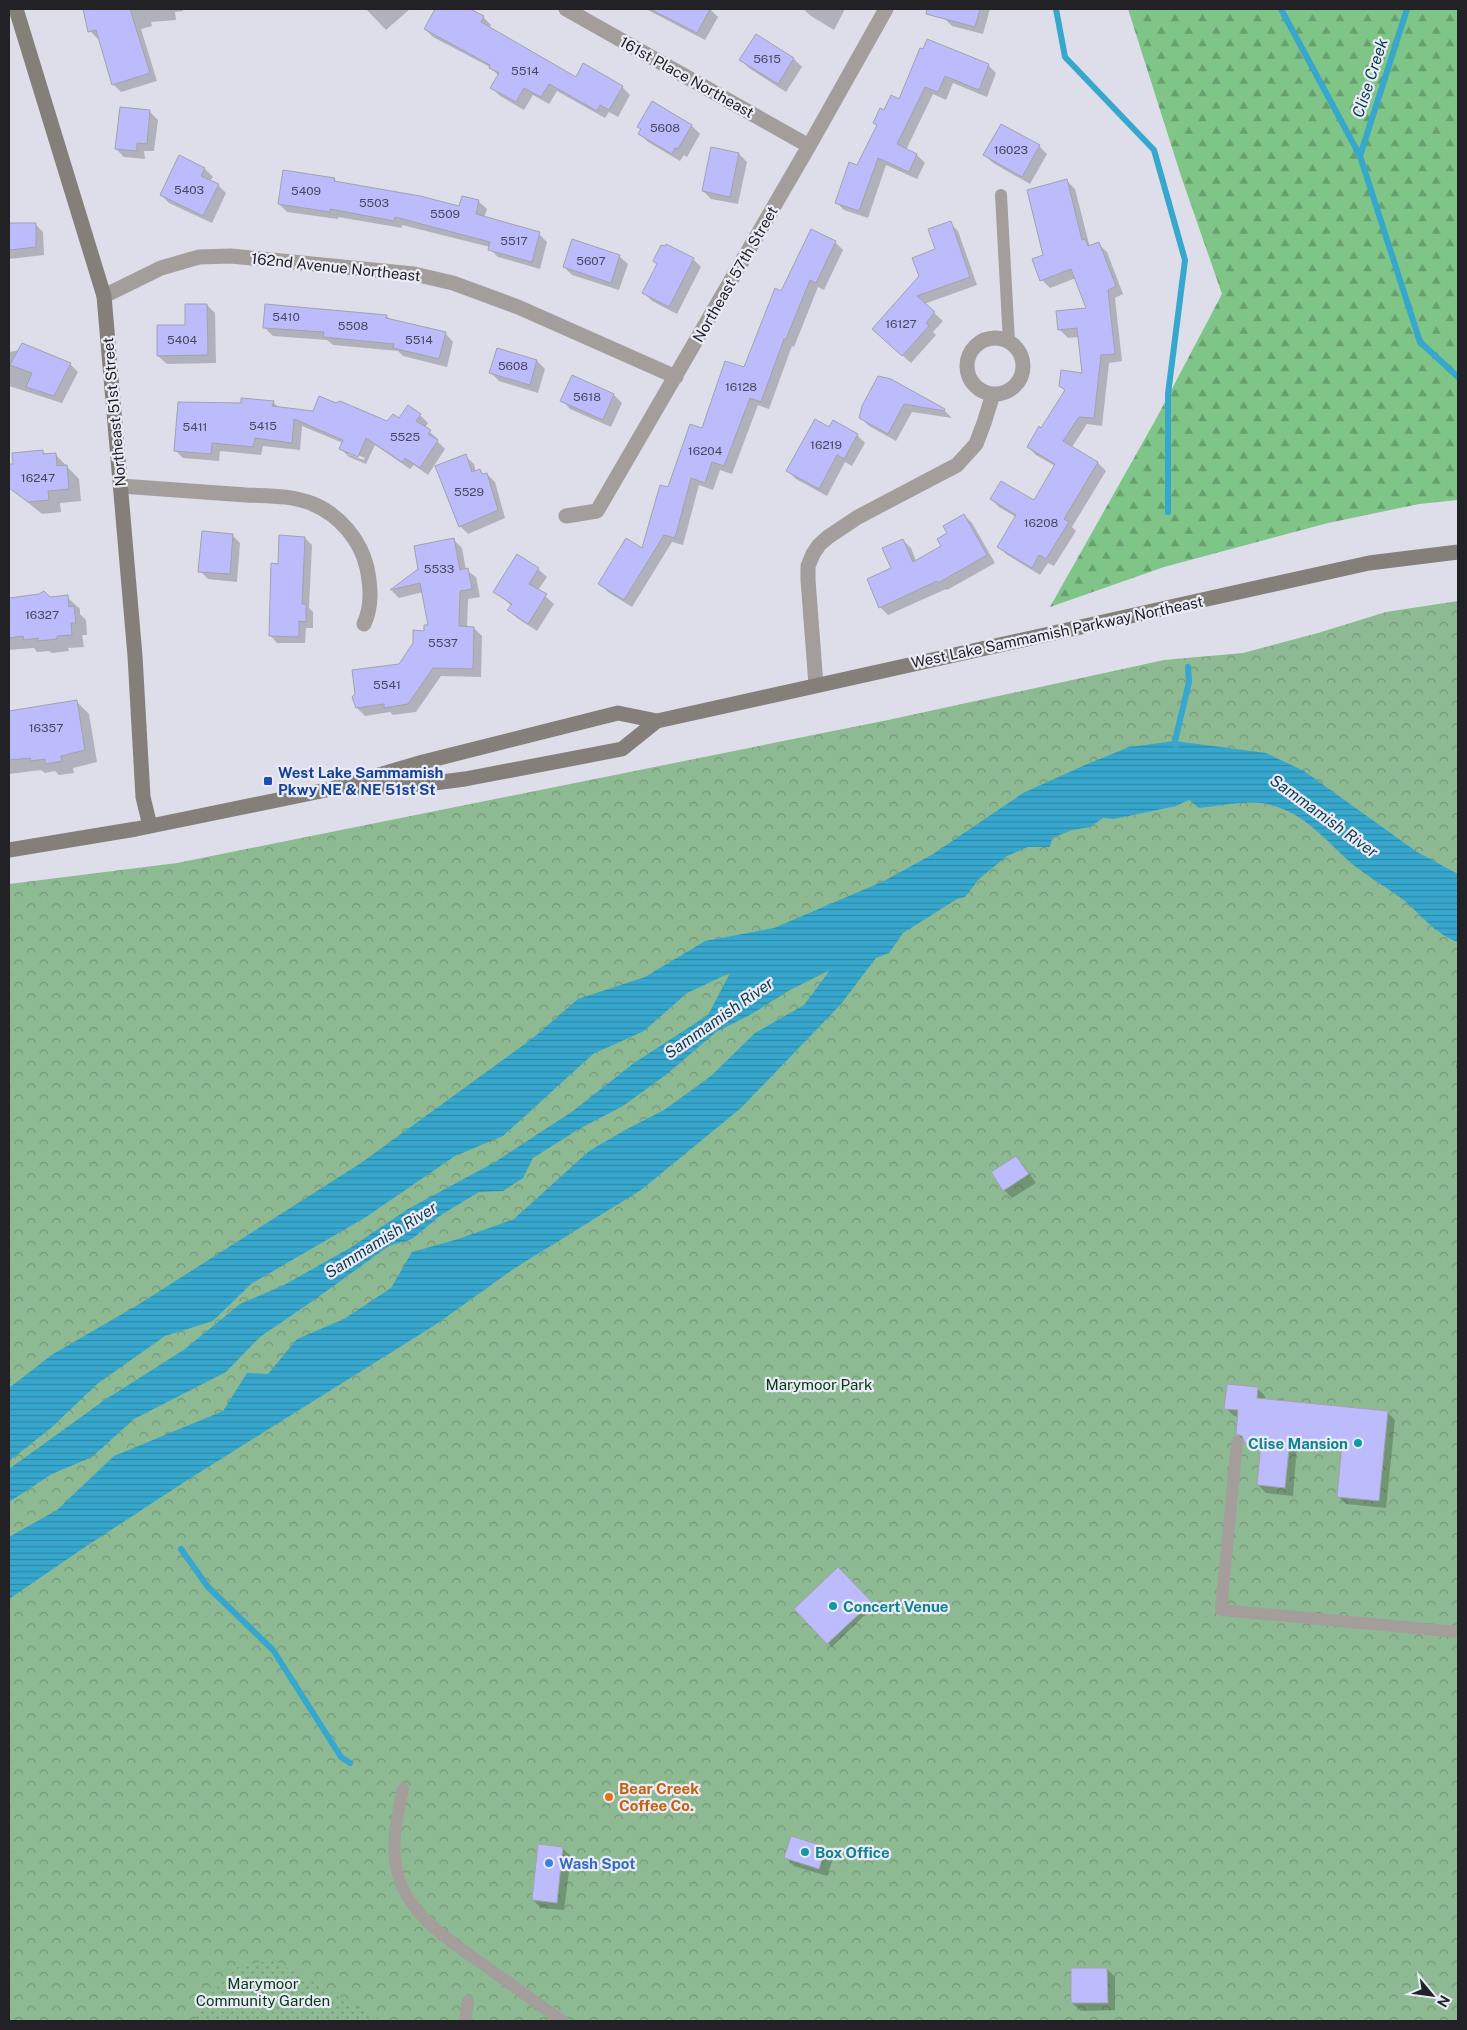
<svg xmlns="http://www.w3.org/2000/svg" width="1467" height="2030" font-family="'Public Sans',sans-serif">
	<style>
		.forest { fill: url(#forest-firs) }
		.park { fill: url(#park-crowns) }
		.garden { fill: url(#garden-dots) }
		.water { fill: url(#water-rules) }
		.shadow { fill: #0003; fill-rule: evenodd }
		.lines { fill: none; stroke-linecap: round; stroke-linejoin: round }
		.stream { stroke: #37a7ce; stroke-width: 6 }
		.building { fill: #bcbcfd; stroke: #a2a2ad }
		.service { stroke: #a39e9b; stroke-width: 12 }
		.minor { stroke: #a39e9b; stroke-width: 15 }
		.secondary { stroke: #857f7a; stroke-width: 15 }
		.transit-dot { fill: #1a4fb4; stroke: #eaebf6; stroke-width: 2 }
		.culture-dot { fill: #0f9aa8; stroke: #eaebf6; stroke-width: 2 }
		.food-dot { fill: #e8710a; stroke: #eaebf6; stroke-width: 2 }
		.shop-dot { fill: #3f7fe0; stroke: #eaebf6; stroke-width: 2 }
		.labels { text-anchor: middle; dominant-baseline: central; stroke-width: 4.5; stroke-linejoin: round; paint-order: stroke }
		.number-label { font-size: 12px; fill: #48485c }
		.street-label { font-size: 15px; fill: #222226; stroke: #eaebf6 }
		.transit-label { font-size: 15px; font-weight: bold; fill: #164399; stroke: #eaebf6; text-anchor: start }
		.park-label { font-size: 15px; fill: #053b14; stroke: #eaebf6 }
		.culture-label { font-size: 15px; font-weight: bold; fill: #0d838f; stroke: #eaebf6; text-anchor: start }
		.food-label { font-size: 15px; font-weight: bold; fill: #c56008; stroke: #eaebf6; text-anchor: start }
		.shop-label { font-size: 15px; font-weight: bold; fill: #366cbe; stroke: #eaebf6; text-anchor: start }
		.water-label { font-size: 16px; font-style: italic; fill: #0c3d4e; stroke: #eaebf6 }
	</style>
	<defs>
		<pattern id="forest-firs" width="22" height="20" patternUnits="userSpaceOnUse" patternTransform="scale(1.25)"><rect width="22" height="20" fill="#7ec587"/><path d="M5 1l3.5 6h-7zM16 11l3.5 6h-7z" fill="#67a06e"/></pattern>
		<pattern id="park-crowns" width="20" height="18" patternUnits="userSpaceOnUse" patternTransform="scale(1.25)"><rect width="20" height="18" fill="#8eba93"/><path d="M2 6a3 3 0 1 1 6 0M12 15a3 3 0 1 1 6 0" fill="none" stroke="#749778"/></pattern>
		<pattern id="garden-dots" width="8" height="8" patternUnits="userSpaceOnUse" patternTransform="scale(1.25)"><rect width="8" height="8" fill="#8eba93"/><path d="M2 2h.1M6 6h.1" fill="none" stroke="#749778" stroke-width="1.8" stroke-linecap="round"/></pattern>
		<pattern id="water-rules" width="6" height="5" patternUnits="userSpaceOnUse" patternTransform="scale(1.25)"><rect width="6" height="5" fill="#37a7ce"/><path d="M0 2.5h6" fill="none" stroke="#2e88a7"/></pattern>
	</defs>
	<rect width="100%" height="100%" fill="#dddee9"/>
	<path class="forest" d="M1128 9H1458V500L1419 504 1328 523 1164 567 1050 607 1156 419 1222 294 1181 176Z"/>
	<path class="park" d="M1458 601V2021H9V884L177 863 888 720 1164 660 1243 653 1318 633 1386 612Z"/>
	<path class="garden" d="M275 1961 383 2021H194L208 1997 241 1964Z"/>
	<path class="water" d="M1175 741 1266 753 1304 771 1417 852 1458 874V942C1436 935 1419 912 1401 898 1384 886 1367 876 1351 863 1326 841 1306 814 1271 805 1248 799 1222 806 1199 808L1189 800 1176 806 1114 819 1103 818 1090 827 1072 830 1052 838 1050 847H1028L1007 856 979 879 965 897 957 899 903 933 889 953 876 958 841 1004 741 1108 641 1190 515 1268 435 1325 189 1479 91 1543 9 1599V1537L57 1510 114 1456 223 1411 247 1373 268 1374 297 1339 344 1319 391 1288 412 1252 458 1239 514 1219 589 1151 627 1129 664 1110 711 1076 755 1033 804 1005 830 970 790 990 750 1015 716 1032 667 1074 623 1106 579 1129 533 1158 523 1178 503 1191 479 1192 441 1215 412 1239 389 1246 314 1300 260 1337 226 1372 134 1419 92 1457 52 1474 9 1502V1469L106 1399 185 1349 240 1304 284 1285 350 1248 408 1209 495 1162 573 1111 634 1063 708 1015 730 973 687 993 644 1031 593 1054 503 1136 455 1156 366 1217 251 1284 213 1321 165 1336 97 1384 51 1428 9 1461V1388L53 1354 136 1306 361 1163 533 1038 578 999 645 977 705 941 774 928 884 881 933 854 1023 793 1085 765 1129 747Z"/>
	<path class="shadow" d="M84 9H183V11L175 12 176 20 151 22 152 26 141 29 157 81 121 92 113 84 100 39H98L90 31Z
		M366 9H410L386 30Z
		M436 9H467L483 17 491 25 489 29 576 78 622 87 630 95 618 117 609 112 605 118 557 91 549 104 533 95 524 110 500 96 492 88 499 76 490 67 433 37 425 29Z
		M646 9H710L718 17 705 40Z
		M803 9H845L834 30 811 16Z
		M946 9H990L983 34 952 26 944 18Z
		M921 50 988 65 996 73 987 97 953 83 946 100 933 94 906 150 917 155 925 163 917 179 886 165 868 218 844 210 836 202 858 167 884 112 900 101Z
		M794 59 802 67 786 92 749 68 741 60Z
		M652 103 692 126 700 134 687 157 684 155 680 161 648 142 640 134Z
		M122 108 150 112 158 120 154 151H144L145 159 124 157 116 149Z
		M1039 146 1047 154 1030 184 993 163 985 155Z
		M739 154 747 162 738 204 711 199 703 191Z
		M205 169 213 177 210 181 218 185 226 193 212 223 169 203 161 195Z
		M334 179 337 182 460 208 478 201 487 209 484 218 539 234 547 242 540 269 498 257 490 249V247L402 225V228L338 217V219L287 212 279 204Z
		M1067 181 1075 189 1089 244 1091 247 1098 244 1107 252 1123 294 1115 298 1122 361 1109 363 1102 426 1087 424 1072 447 1098 463 1106 471 1072 527 1076 531 1054 566 1048 563 1040 575 1006 554 998 546 1016 517 999 507 991 499 1034 502 1055 466 1036 455 1028 447 1083 374 1079 337 1068 338 1060 330 1088 309 1076 278 1050 288 1042 280 1044 256Z
		M950 223 958 231 977 285 924 304 943 321 933 332 936 335 911 363 882 337 937 250Z
		M9 224H35L43 232 44 255 9 259Z
		M835 242 843 250 824 290 818 287 794 347 792 346 769 409 758 405 732 474 720 470 713 490 699 485 683 545 672 542 632 607 608 592 600 584 643 549 669 489 702 430 744 368 782 292Z
		M619 256 628 264 619 290 572 275 564 267Z
		M693 259 701 267 677 314 652 301 644 293 658 265Z
		M207 305 215 313 216 363 167 364 158 356Z
		M387 316 391 320 445 333 453 342 447 367 403 356 398 351 333 345 327 340 273 336 265 328Z
		M20 350 70 364 78 372 62 403 9 386V352Z
		M537 361 545 369 538 393 499 381 491 373Z
		M573 376 614 395 622 403 611 427 570 409 562 400Z
		M891 380 944 410 952 418 912 412 896 441 869 426 861 418Z
		M273 402 279 408 388 423 420 415 428 423 425 428 438 439 437 441 445 449 428 475 414 465 410 469 375 445 366 464 349 457 340 448 343 443 302 426 300 450 263 446 261 455 220 451 219 461 183 458 175 450 242 404ZM348 451 365 458 364 460 348 454Z
		M830 429 857 435 865 443 852 466 845 462 827 496 796 479 788 471Z
		M42 451 46 455 55 454 79 479 81 501 60 503 61 512 42 514 9 487V466L15 465Z
		M465 456 474 464 476 472 480 470 484 475 487 474 495 482 505 518 468 534 460 526Z
		M964 515 972 523 995 563 947 590 946 589 888 615 880 607 903 540 911 548 916 561 943 546Z
		M232 535 240 543 237 582 208 579 200 571Z
		M305 538 312 545 309 608 313 612V628H306L305 643H277L270 635 279 565Z
		M453 539 462 548 466 570 476 577 480 597 468 599 467 628H474L482 636 481 677 441 676 416 712 393 715 390 712 365 716 357 708 399 665 429 626 423 592 399 598 392 591Z
		M538 569 547 577 538 590 554 604 537 631 517 618 509 610 512 606 495 592Z
		M39 595 50 599 67 597 80 609V614L86 620 87 635H82L84 647 68 648 69 651 52 653 49 651 37 652 34 648 9 650V599Z
		M77 702 89 714 97 762 73 768 74 773 59 775 55 771 45 773 41 770 9 774V712Z
		M1458 1059V1070L1456 1067Z
		M1016 1157 1024 1166 1036 1183 1012 1198 1004 1190 993 1173Z
		M1257 1388 1265 1396V1400L1387 1412 1395 1420 1386 1508 1346 1504 1338 1496 1343 1451 1297 1446 1293 1496 1266 1493 1258 1485 1261 1451 1254 1450 1237 1434 1239 1417 1234 1416 1226 1408Z
		M838 1568 874 1606 832 1647 796 1609Z
		M562 1848 571 1856 564 1910 541 1908 533 1900Z
		M826 1848 834 1856 827 1876 794 1866 786 1858Z
		M1107 1969 1115 1977V2010L1081 2011 1072 2003Z"/>
	<g class="lines">
		<path class="stream" d="M1056 9 1065 57 1154 150 1185 260 1168 394V512
			M1281 9 1360 156 1420 342 1458 377
			M1360 156 1407 9
			M1176 749 1175 741 1189 682 1188 667
			M181 1549 208 1587 273 1650 341 1757 350 1763"/>
	</g>
	<path class="building" d="M83 9H130L150 73 112 85 96 30 88 32Z
		M435 9H470L484 16 481 22 576 77 583 63 623 86 609 110 600 105 597 111 549 84 541 97 524 88 516 102 490 88 499 73 489 68 490 65 424 29Z
		M650 9H710L697 33Z
		M927 9H980L975 27 926 14Z
		M756 34 794 58 778 84 739 60Z
		M927 39 989 64 979 90 945 76 938 92 925 87 897 144 917 154 909 172 878 158 859 211 835 203 849 162 857 165 877 125 873 123 880 108 884 110 891 95 899 99 920 48 923 49Z
		M652 101 692 125 678 149 675 148 672 154 638 134 641 129 637 127Z
		M120 107 150 110 147 144 137 143V151L115 149Z
		M1001 124 1040 145 1022 177 983 155Z
		M711 147 739 153 730 197 702 191Z
		M179 155 205 168 201 176 219 184 203 216 160 195Z
		M283 170 335 178 334 181 420 196 459 206 462 196 479 200 476 214 540 232 532 262 488 250 490 242 395 217 394 221 330 209V212L278 204Z
		M1067 179 1082 240 1085 239 1088 246 1099 242 1116 286 1108 290 1115 354 1101 355 1094 418 1079 417 1063 441 1098 462 1064 519 1069 522 1046 559 1039 555 1032 568 997 547 1016 515 990 499 1001 481 1034 500 1055 464 1027 447 1039 426 1041 428 1065 390 1059 386 1061 370 1082 373 1077 328 1058 330 1056 311 1086 308 1071 269 1040 281 1032 259 1043 255 1027 190Z
		M951 221 970 277 917 296 935 312 926 323 929 326 902 356 872 329 919 276 912 258 935 249 928 229Z
		M9 223H36V247L9 250Z
		M811 229 836 241 816 283 810 280 786 339H784L761 402 750 398 724 466 712 462 705 483 691 478 675 538 664 535 624 600 598 584 626 538 642 548 660 485 668 487 690 424 702 428 725 361 744 367 775 288 781 291Z
		M572 239 620 255 611 283 563 267Z
		M666 244 694 258 669 307 642 293 657 264 653 261 661 245 665 246Z
		M185 304H207L208 355 157 356V325H185Z
		M265 304 387 315 386 318 446 332 439 359 393 348 394 344 323 337 324 332 263 328Z
		M22 343 71 363 54 396 26 387 32 373 10 365Z
		M497 348 537 360 530 385 489 373Z
		M572 375 614 394 603 420 560 401Z
		M878 376 891 379 945 409 944 411 904 404 888 434 859 418 862 406Z
		M319 396 336 403 340 401 387 421 393 414 399 418 408 405 421 414 416 421 431 430 428 434 438 440 420 468 405 458 402 462 366 438 358 457 339 449 343 440 294 419 292 443 255 438 253 447 212 443 211 454 174 451 178 402 241 403V398L274 401 272 406 313 411Z
		M815 419 829 427 833 420 858 434 844 459 837 455 819 489 786 471Z
		M43 450V454L56 453 57 466 67 465 69 489 48 491 49 500 28 502 9 488V464H13L12 453Z
		M466 454 472 472 480 469 482 474 487 473 498 510 459 527 435 466Z
		M964 514 987 555 938 583 937 581 879 608 867 579 891 568 882 548 903 539 913 562 941 546 937 539 947 533 943 526Z
		M202 531 233 534 230 574 198 572Z
		M279 535 305 537 302 604H306V622L299 621V637L269 636 271 563 278 564Z
		M454 538 460 570 468 568 472 589 460 591 459 626 474 627 473 669 433 668 408 704 384 708V704L356 708 352 697 355 694 352 670 399 664 413 643V630L424 631V625H428L420 583 390 590 418 569 414 546Z
		M517 554 539 568 529 584 547 594 528 624 507 610 512 604 493 592Z
		M44 591 50 597 68 595 69 607 74 606 76 623H71L72 635 57 636V639L38 641V638L24 640 23 636 9 638V598L39 594Z
		M77 700 85 750 61 756 62 761 45 764V759L31 761 30 758 9 760V711Z
		M1016 1156 1029 1174 1003 1191 991 1172Z
		M1227 1384 1258 1387 1257 1398 1388 1411 1379 1501 1337 1497 1342 1444 1290 1439 1285 1488 1257 1485 1261 1444 1245 1443 1242 1436 1236 1434 1238 1410 1224 1409Z
		M838 1567 872 1602 827 1644 794 1609Z
		M791 1836 826 1847 819 1869 784 1858Z
		M538 1844 563 1847 557 1903 532 1900Z
		M1071 1968H1107L1108 2003H1071Z"/>
	<g class="lines">
		<path class="service" d="M1001 195 1009 342
			M1237 1442 1221 1610 1458 1632
			M403 1789C397 1818 390 1845 398 1875 410 1920 460 1947 495 1973 518 1989 540 2006 563 2021
			M465 2021 468 2001"/>
		<path class="minor" d="M566 9 809 146
			M104 296 161 268 199 257 231 256 414 274 453 283 518 307 676 377
			M967 366a28 28 0 1 1 56 0a28 28 0 1 1-56 0Z
			M121 486C162 489 204 492 246 495 268 496 292 495 313 504 340 515 361 541 367 568 371 588 372 606 364 624
			M566 516 597 511 809 146 886 9
			M816 685 808 580V566L813 554 819 545 828 537 858 517 957 465 976 444 984 423 993 394"/>
		<path class="secondary" d="M16 9 104 296 135 656 143 797 150 826
			M357 788 426 784 465 779 622 749 657 721
			M9 850 136 829 331 789 423 762 618 713 657 721 1369 563 1458 552"/>
	</g>
	<rect class="transit-dot" x="263" y="776" width="10" height="10" rx="2.5"/>
	<g class="culture-dot">
		<circle cx="1358" cy="1443" r="5"/>
		<circle cx="833" cy="1606" r="5"/>
		<circle cx="805" cy="1852" r="5"/>
	</g>
	<circle class="food-dot" cx="609" cy="1797" r="5"/>
	<circle class="shop-dot" cx="549" cy="1863" r="5"/>
	<g class="labels">
		<g class="number-label">
			<text x="767" y="59">5615</text>
			<text x="525" y="71">5514</text>
			<text x="665" y="128">5608</text>
			<text x="1011" y="150">16023</text>
			<text x="189" y="190">5403</text>
			<text x="306" y="191">5409</text>
			<text x="374" y="203">5503</text>
			<text x="445" y="214">5509</text>
			<text x="514" y="241">5517</text>
			<text x="591" y="261">5607</text>
			<text x="286" y="317">5410</text>
			<text x="901" y="324">16127</text>
			<text x="353" y="326">5508</text>
			<text x="182" y="340">5404</text>
			<text x="419" y="340">5514</text>
			<text x="513" y="366">5608</text>
			<text x="741" y="387">16128</text>
			<text x="587" y="397">5618</text>
			<text x="263" y="426">5415</text>
			<text x="195" y="427">5411</text>
			<text x="405" y="437">5525</text>
			<text x="826" y="445">16219</text>
			<text x="705" y="451">16204</text>
			<text x="38" y="478">16247</text>
			<text x="469" y="492">5529</text>
			<text x="1041" y="523">16208</text>
			<text x="439" y="569">5533</text>
			<text x="42" y="615">16327</text>
			<text x="443" y="643">5537</text>
			<text x="387" y="685">5541</text>
			<text x="46" y="728">16357</text>
		</g>
		<g class="street-label">
			<text transform="translate(687 77) rotate(29)">161st Place Northeast</text>
			<text transform="translate(336 267) rotate(6)">162nd Avenue Northeast</text>
			<text transform="translate(735 274) rotate(-60)">Northeast 57th Street</text>
			<text transform="translate(114 412) rotate(-95)">Northeast 51st Street</text>
			<text transform="translate(1057 632) rotate(-12)">West Lake Sammamish Parkway Northeast</text>
		</g>
		<g class="transit-label">
			<text x="278" y="772">West Lake Sammamish<tspan x="278" dy="17">Pkwy NE &amp; NE 51st St</tspan></text>
		</g>
		<g class="park-label">
			<text x="819" y="1384">Marymoor Park</text>
			<text x="263" y="1983">Marymoor<tspan x="263" dy="17">Community Garden</tspan></text>
		</g>
		<g class="culture-label">
			<text x="1348" y="1443" text-anchor="end">Clise Mansion</text>
			<text x="843" y="1606">Concert Venue</text>
			<text x="815" y="1852">Box Office</text>
		</g>
		<g class="food-label">
			<text x="619" y="1788">Bear Creek<tspan x="619" dy="17">Coffee Co.</tspan></text>
		</g>
		<g class="shop-label">
			<text x="559" y="1863">Wash Spot</text>
		</g>
		<g class="water-label">
			<text transform="translate(1370 78) rotate(-72)">Clise Creek</text>
			<text transform="translate(1324 816) rotate(36)">Sammamish River</text>
			<text transform="translate(719 1018) rotate(-35)">Sammamish River</text>
			<text transform="translate(381 1240) rotate(-32)">Sammamish River</text>
		</g>
	</g>
	<rect width="1467" height="2030" fill="none" stroke="#222226" stroke-width="20"/>
	<g transform="translate(1432 1995) rotate(119)" stroke="#eaebf6" stroke-width="4" paint-order="stroke">
	<path d="M0-4L9 19L0 12L-9 19Z" fill="#222226"/>
	<text y="-8" font-size="14" font-weight="bold" text-anchor="middle" fill="#222226">N</text>
	</g>
</svg>
